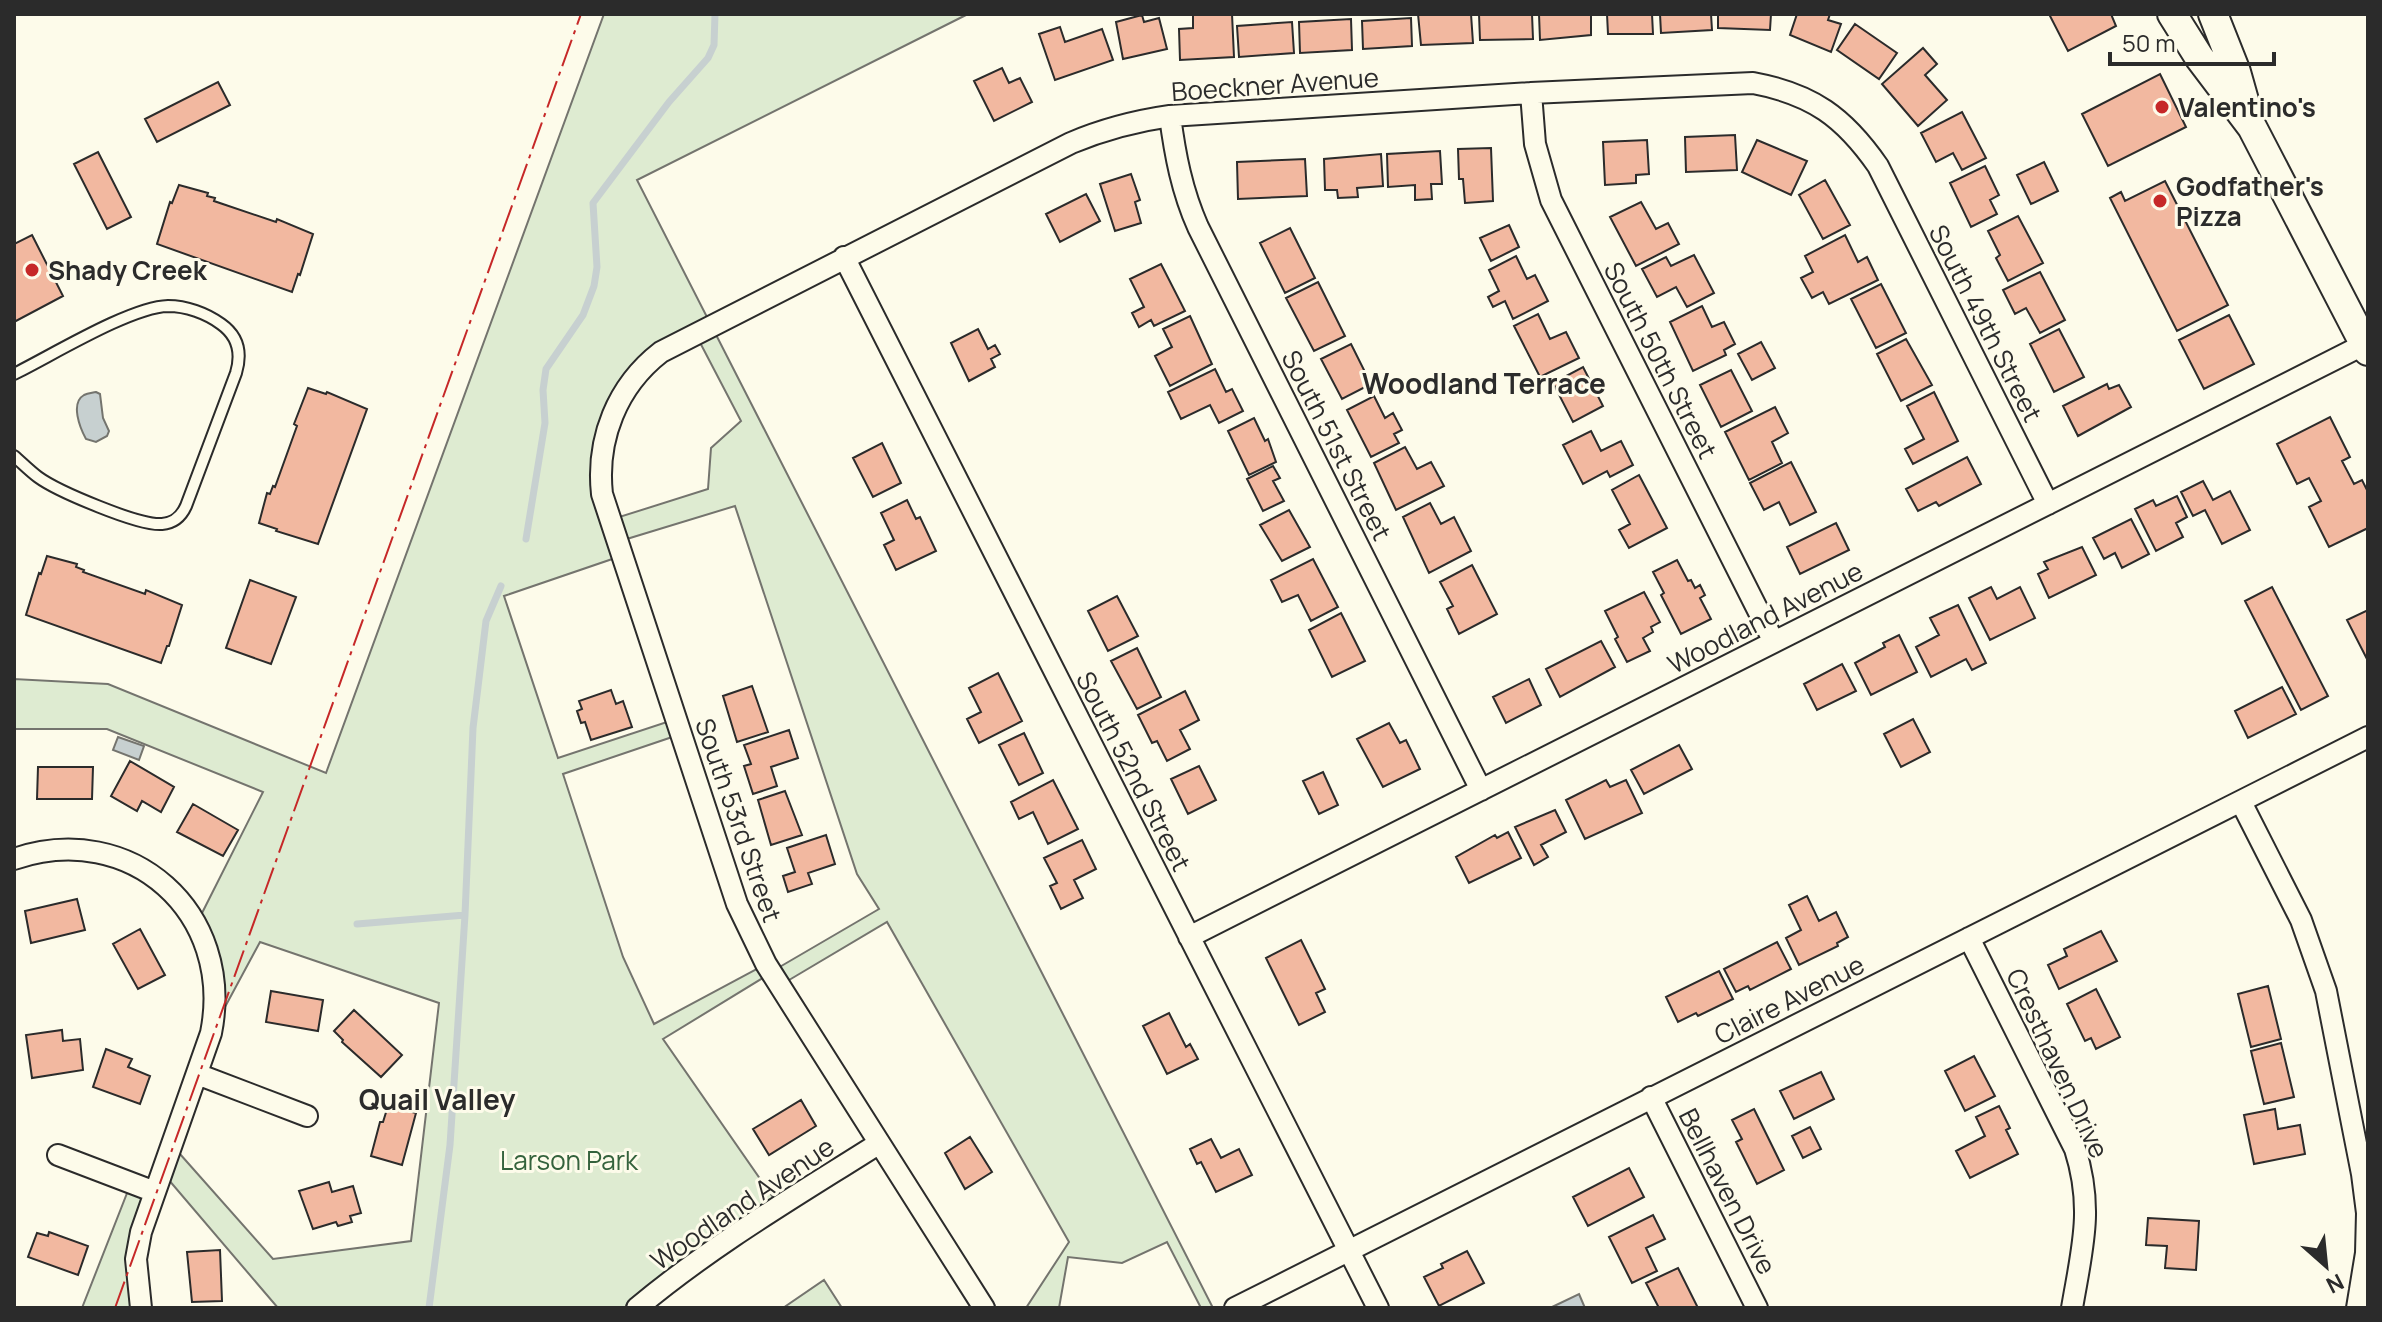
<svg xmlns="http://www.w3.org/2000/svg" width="2382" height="1322" font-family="Manrope,sans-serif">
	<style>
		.green { fill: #deebd1; stroke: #74746e; stroke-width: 2; fill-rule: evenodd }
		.water { fill: #c7d0d0; stroke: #74746e; stroke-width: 2 }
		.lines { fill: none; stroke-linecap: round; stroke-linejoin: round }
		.stream { stroke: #c7d0d0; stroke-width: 7 }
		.building { fill: #f2b8a0; stroke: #2b2b2b; stroke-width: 2 }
		.service-casing { stroke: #2b2b2b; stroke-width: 14 }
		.minor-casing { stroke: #2b2b2b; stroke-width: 24 }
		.secondary-casing { stroke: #2b2b2b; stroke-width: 32 }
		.service { stroke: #fdfbea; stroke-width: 10 }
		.minor { stroke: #fdfbea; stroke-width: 20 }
		.secondary { stroke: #fdfbea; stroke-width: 28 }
		.power { stroke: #c62828; stroke-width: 2; stroke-dasharray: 28 6 4 6; stroke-linecap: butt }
		.poi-dot { fill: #c62828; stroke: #fdfbea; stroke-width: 3 }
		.labels { text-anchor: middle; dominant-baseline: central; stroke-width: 6; stroke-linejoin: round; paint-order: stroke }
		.street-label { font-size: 26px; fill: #2b2b2b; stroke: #fdfbea }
		.poi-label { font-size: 26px; font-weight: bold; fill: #2b2b2b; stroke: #fdfbea; text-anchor: start }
		.park-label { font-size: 26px; fill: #34623c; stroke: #fdfbea }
		.neighbourhood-label { font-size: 28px; font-weight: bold; fill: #2b2b2b; stroke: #fdfbea }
	</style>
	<rect width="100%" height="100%" fill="#fdfbea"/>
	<path class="green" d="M604 14H968L637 180 1213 1308H1201L1167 1242 1122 1263 1068 1257 1059 1308H1026L1069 1242 887 922 779 986 771 973 663 1039 779 1206 637 1308H278L162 1172 172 1145 273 1259 411 1241 439 1003 260 942 211 1033 196 925 263 792 107 729H14V679L108 684 326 773ZM695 333 741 421 711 448 708 489 610 520V420L661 352ZM735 506 857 874 879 909 771 972 766 964 654 1024 623 957 563 774 681 734 676 719 558 758 504 596 621 556 617 542Z
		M131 1183 155 1192 141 1232V1308H82Z
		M824 1280 842 1308H783Z"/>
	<path class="water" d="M96 392 100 394 103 418 109 431 107 436 96 442 86 439C80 428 70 403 84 395 88 393 92 393 96 392Z
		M118 737 144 746 139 760 113 750Z
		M1579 1294 1585 1308H1550Z"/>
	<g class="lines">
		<path class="stream" d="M526 539 545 423 543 390 546 369 583 315 594 286 597 267 593 203 669 102 708 58 714 45 715 14
			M357 924 465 915
			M429 1308 450 1145 465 915 473 728 486 621 501 586"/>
	</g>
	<path class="building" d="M1214 14H1232L1234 57 1180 60 1179 29 1193 28V15Z
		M1418 14H1471L1473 43 1421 45Z
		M1479 14H1532L1533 39 1480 40Z
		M1539 14H1591V35L1540 40Z
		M1607 14H1652L1653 34H1608Z
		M1660 14H1711L1712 30 1661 33Z
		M1718 14H1771L1770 30 1718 28Z
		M1797 14H1830L1828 20 1841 24 1831 52 1790 35Z
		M2049 14H2111L2116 26 2068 51Z
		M1142 15 1144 22 1159 18 1167 49 1123 59 1116 22Z
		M1411 18 1412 46 1363 49 1362 21Z
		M1351 19 1352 50 1300 53 1299 22Z
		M1292 22 1294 53 1239 57 1237 26Z
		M1855 24 1897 53 1879 79 1837 50Z
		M1060 27 1065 42 1102 29 1113 60 1055 80 1039 34Z
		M1923 48 1937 64 1925 75 1947 100 1918 126 1882 84Z
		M1002 68 1009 83 1020 78 1032 102 994 121 974 81Z
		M2160 74 2186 127 2108 166 2082 114Z
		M218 82 230 105 157 142 145 119Z
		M1962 112 1986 158 1962 170 1953 153 1936 162 1921 133Z
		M1735 135 1737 170 1686 172 1685 137Z
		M1647 140 1649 174 1636 175V183L1605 185 1603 142Z
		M1757 140 1807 161 1791 195 1742 172Z
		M1491 148 1493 201 1465 203 1463 179H1459L1458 149Z
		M1440 151 1442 184H1431L1432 199 1415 200V185L1388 187 1387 154Z
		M98 152 131 217 107 229 74 164Z
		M1381 154 1383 186 1357 188 1358 197 1338 198 1337 190H1325L1324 159Z
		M1305 159 1307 196 1238 199 1237 162Z
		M2044 162 2058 191 2031 204 2017 175Z
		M1985 166 1999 195 1990 200 1997 214 1971 227 1950 183Z
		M1131 174 1140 200 1135 202 1141 223 1115 231 1100 184Z
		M1825 180 1850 225 1823 239 1799 195Z
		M2165 181 2228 305 2177 331 2110 198 2121 192 2125 201Z
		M179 185 208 193 207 196 215 198 214 201 276 222 277 219 313 234 300 275 298 274 292 292 157 244 170 202 172 203Z
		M1086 194 1100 221 1060 242 1046 214Z
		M1641 202 1656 229 1668 223 1679 244 1636 266 1610 217Z
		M2018 216 2043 263 2008 281 1996 258 2000 255 1988 231Z
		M1509 225 1519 247 1491 261 1480 238Z
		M1290 228 1315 278 1285 293 1260 243Z
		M32 235 63 296 14 322V244Z
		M1845 235 1858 262 1867 257 1878 280 1829 304 1823 292 1812 298 1801 278 1813 272 1805 256Z
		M1694 255 1714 293 1687 307 1676 287 1657 297 1642 269 1666 257 1671 266Z
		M1516 256 1527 279 1535 275 1548 301 1513 319 1505 301 1493 307 1488 297 1499 291 1489 270Z
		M1161 264 1185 311 1154 326 1151 320 1139 327 1132 313 1144 307 1130 279Z
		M2040 272 2065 320 2040 333 2026 308 2015 314 2003 290Z
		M1318 282 1345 336 1314 351 1286 298Z
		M1881 284 1906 333 1876 348 1851 299Z
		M1702 306 1712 327 1724 322 1735 344 1724 350 1726 355 1693 371 1670 322Z
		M1538 314 1550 339 1566 332 1579 358 1540 377 1514 326Z
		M2229 315 2254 364 2204 389 2179 340Z
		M1190 316 1212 364 1170 386 1155 356 1172 347 1163 329Z
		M978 329 988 349 995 345 1000 354 991 359 995 367 969 381 951 343Z
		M2059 329 2084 377 2054 392 2030 344Z
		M1906 339 1932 385 1901 401 1877 354Z
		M1761 342 1775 368 1752 380 1738 354Z
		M1351 344 1371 384 1342 399 1321 359Z
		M1583 367 1603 406 1573 422 1553 383Z
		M1215 369 1226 392 1232 389 1243 411 1219 423 1210 405 1181 419 1168 392Z
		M1731 370 1752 411 1721 427 1700 385Z
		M2107 384 2109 389 2119 385 2131 407 2078 436 2063 406Z
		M308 388 326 394 327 392 367 409 318 544 276 531 277 529 259 523 267 493 270 494 273 486 275 487 297 426 294 424Z
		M1934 392 1958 441 1913 464 1905 449 1924 439 1907 406Z
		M1374 396 1385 418 1393 413 1402 430 1394 434 1399 443 1371 457 1347 410Z
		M1775 407 1788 433 1772 442 1782 463 1749 480 1725 432Z
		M2330 417 2350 457 2342 461 2354 484 2362 480 2368 492V528L2329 547 2309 507 2321 501 2309 478 2297 484 2277 444Z
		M1254 418 1265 441 1268 439 1276 462 1249 475 1228 431Z
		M1591 431 1601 451 1621 441 1633 465 1610 477 1607 471 1583 484 1563 445Z
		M882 443 901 483 873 497 853 458Z
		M1405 447 1417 469 1431 462 1444 486 1396 510 1374 463Z
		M1967 457 1981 484 1939 506 1936 502 1918 511 1906 489Z
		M1791 462 1816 512 1790 525 1779 502 1764 510 1750 483Z
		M1273 466 1280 478 1273 481 1284 501 1263 511 1247 479Z
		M1639 475 1667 528 1629 548 1619 530 1630 524 1612 490Z
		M2203 481 2213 500 2230 491 2250 530 2222 544 2205 510 2193 516 2181 492Z
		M2177 496 2187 517 2176 523 2183 537 2156 551 2135 509 2153 500 2156 506Z
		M907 500 916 519 920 517 936 551 896 570 884 545 894 540 881 513Z
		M1430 503 1441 524 1454 517 1471 551 1429 573 1403 517Z
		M1289 510 1310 547 1282 561 1260 525Z
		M2131 519 2149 554 2122 568 2115 553 2104 559 2093 538Z
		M1836 523 1849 550 1800 574 1787 547Z
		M2082 547 2096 575 2049 598 2038 574 2048 569 2044 562Z
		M47 556 77 564 76 567 84 570 83 572 145 594 146 590 182 605 169 646H167L161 663 26 615 39 573 41 574Z
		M1313 559 1338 607 1311 621 1298 595 1282 602 1271 580Z
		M1677 560 1688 581 1691 580 1695 588 1700 585 1705 595 1700 598 1711 619 1681 634 1661 595 1664 593 1653 572Z
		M1472 565 1497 614 1459 634 1447 609 1453 606 1440 582Z
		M250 580 296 597 271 664 226 648Z
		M1991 587 1997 599 2020 587 2035 618 1990 640 1969 598Z
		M2272 587 2328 696 2301 710 2245 601Z
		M1644 592 1660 622 1651 627 1653 632 1643 638 1650 651 1627 662 1615 639 1618 637 1605 611Z
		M1117 596 1138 636 1108 651 1088 611Z
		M1958 605 1986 663 1972 670 1966 659 1931 677 1916 647 1939 635 1930 618Z
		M2368 610V661L2347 620Z
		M1341 613 1365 661 1332 677 1309 630Z
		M1899 635 1917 672 1871 695 1855 663 1885 647 1883 643Z
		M1601 641 1615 667 1560 697 1546 669Z
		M1137 648 1161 697 1137 709 1111 661Z
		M1842 664 1856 691 1817 710 1804 684Z
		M998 673 1022 721 979 743 967 719 981 712 969 688Z
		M1529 679 1541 705 1506 723 1493 697Z
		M752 686 768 732 737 742 723 696Z
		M2282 687 2296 714 2248 738 2235 711Z
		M611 690 616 704 623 701 632 727 591 740 585 722 581 723 577 711 582 709 579 701Z
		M1185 691 1199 720 1180 730 1190 749 1167 761 1157 741 1152 743 1138 715Z
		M1913 719 1930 752 1901 767 1884 734Z
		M1389 723 1400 743 1406 740 1420 769 1383 787 1357 739Z
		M789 730 798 758 771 767 777 786 753 794 744 766 751 764 744 745Z
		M1024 733 1043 773 1019 785 999 745Z
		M1679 745 1692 769 1644 794 1631 770Z
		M130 761 174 787 161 812 142 801 137 811 111 796Z
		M1199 766 1216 800 1188 814 1171 779Z
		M38 767H93L92 799H37Z
		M1323 772 1338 805 1319 814 1303 781Z
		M1053 780 1078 829 1048 844 1033 812 1019 819 1011 802Z
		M1606 780 1610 787 1626 780 1642 813 1585 839 1566 800Z
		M785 791 802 835 771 845 758 800Z
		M193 804 238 830 223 856 177 832Z
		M1555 810 1566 832 1541 845 1548 857 1534 865 1515 827Z
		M1508 832 1521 858 1469 883 1456 857 1495 835 1497 838Z
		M826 835 835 864 808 873 812 884 788 892 783 876 795 872 787 848Z
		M1082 840 1096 869 1074 880 1083 898 1061 909 1050 886 1057 883 1044 858Z
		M1807 896 1819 921 1836 912 1848 937 1837 943 1838 946 1799 965 1786 938 1801 930 1789 905Z
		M77 899 85 930 31 943 25 911Z
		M140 929 165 975 138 989 113 944Z
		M2101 931 2117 961 2059 989 2048 965 2067 956 2064 949Z
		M1301 940 1325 989 1316 993 1325 1012 1299 1025 1266 958Z
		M1777 942 1791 969 1750 990 1748 986 1736 992 1724 969Z
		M1719 971 1733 999 1698 1016 1696 1013 1678 1022 1666 997Z
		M2268 986 2281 1039 2251 1047 2238 994Z
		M2096 989 2120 1037 2096 1049 2091 1038 2085 1041 2067 1004Z
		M271 991 323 1000 318 1031 266 1022Z
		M354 1010 402 1055 381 1077 342 1042 343 1040 334 1031Z
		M1169 1013 1186 1047 1190 1044 1198 1059 1167 1074 1143 1026Z
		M62 1030 63 1041 80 1039 83 1070 32 1078 26 1035Z
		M2281 1043 2294 1097 2264 1104 2251 1051Z
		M106 1049 132 1059 128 1067 150 1076 140 1104 93 1087Z
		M1974 1056 1995 1096 1965 1111 1945 1071Z
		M1821 1072 1834 1099 1794 1119 1780 1091Z
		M801 1100 816 1126 769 1155 753 1129Z
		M388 1106 416 1113 402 1165 371 1156 380 1122H383Z
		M1999 1106 2010 1128 2006 1130 2018 1154 1970 1178 1956 1151 1985 1136 1976 1117Z
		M1754 1109 1784 1170 1757 1184 1736 1142 1742 1139 1732 1120Z
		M2275 1109 2278 1129 2300 1125 2305 1154 2254 1164 2244 1115Z
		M1810 1127 1821 1149 1803 1158 1792 1136Z
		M970 1137 992 1172 965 1189 945 1153Z
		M1211 1139 1221 1158 1239 1149 1252 1175 1216 1192 1201 1162 1197 1164 1190 1149Z
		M1629 1168 1644 1197 1588 1226 1573 1197Z
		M329 1182 332 1192 353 1186 361 1213 350 1216 352 1222 338 1226 336 1222 313 1229 299 1191Z
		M1653 1215 1665 1239 1646 1248 1657 1271 1632 1283 1609 1237Z
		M2148 1218 2199 1221 2196 1270 2165 1268 2167 1246 2146 1245Z
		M49 1232 88 1246 78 1275 28 1257 37 1233 48 1236Z
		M220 1250 222 1301 192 1302 187 1252Z
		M1467 1251 1484 1283 1439 1306 1424 1277 1443 1268 1441 1264Z
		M1678 1268 1698 1308H1659L1646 1283Z"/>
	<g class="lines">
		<g class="service-casing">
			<path id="service" d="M14 374C51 356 130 307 168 306 186 306 206 313 221 324 238 336 242 353 236 373L186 506C181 517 174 523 162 524 139 526 57 491 38 477 30 471 22 463 14 456"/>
		</g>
		<g class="minor-casing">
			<path id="minor" d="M1531 93 1535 144 1551 200 1774 642
				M1170 116C1175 155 1182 191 1198 227L1481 790
				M844 257 1378 1308
				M2241 802 2301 920 2326 991 2362 1174 2367 1213 2366 1253 2357 1308
				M14 859C131 819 235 913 211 1033L141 1232 136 1259 141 1308
				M1189 937 2365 344
				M1969 938 2075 1149C2094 1208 2082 1249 2072 1308
				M197 1074 307 1116
				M1651 1097 1757 1308
				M58 1155 155 1192
				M637 1308C712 1245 796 1196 878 1144
				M984 1308 766 964 737 904 602 494C596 439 617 386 661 352L1071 143C1104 129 1135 121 1170 116L1531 93 1753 83C1812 94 1844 117 1878 166L2048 504
				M1235 1308 2368 737"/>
		</g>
		<g class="secondary-casing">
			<path id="secondary" d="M2172 14 2199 57 2252 127 2368 351
				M2213 14 2236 72 2247 111"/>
		</g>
		<use href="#service" class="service"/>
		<use href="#minor" class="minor"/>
		<use href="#secondary" class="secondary"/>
		<path class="power" d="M115 1308 581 14"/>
	</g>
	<g class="poi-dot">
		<circle cx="2162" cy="107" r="8"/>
		<circle cx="2160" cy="201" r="8"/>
		<circle cx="32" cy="270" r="8"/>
	</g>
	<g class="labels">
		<g class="street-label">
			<text transform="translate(1275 84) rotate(-4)">Boeckner Avenue</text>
			<text transform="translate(1986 323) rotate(63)">South 49th Street</text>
			<text transform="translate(1661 360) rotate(63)">South 50th Street</text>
			<text transform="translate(1337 445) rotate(63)">South 51st Street</text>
			<text transform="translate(1765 617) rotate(-27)">Woodland Avenue</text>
			<text transform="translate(1134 771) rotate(63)">South 52nd Street</text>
			<text transform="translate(739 820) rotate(71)">South 53rd Street</text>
			<text transform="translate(1789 999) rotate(-27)">Claire Avenue</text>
			<text transform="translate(2058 1063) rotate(65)">Cresthaven Drive</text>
			<text transform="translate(1728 1191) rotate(63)">Bellhaven Drive</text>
			<text transform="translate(742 1203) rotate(-34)">Woodland Avenue</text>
		</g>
		<g class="poi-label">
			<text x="2178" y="107">Valentino's</text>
			<text x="2176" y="186">Godfather's<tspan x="2176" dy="30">Pizza</tspan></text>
			<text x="48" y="270">Shady Creek</text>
		</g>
		<g class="park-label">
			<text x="569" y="1160">Larson Park</text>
		</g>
		<g class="neighbourhood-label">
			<text x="1484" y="383">Woodland Terrace</text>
			<text x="437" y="1099">Quail Valley</text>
		</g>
	</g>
	<rect width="2382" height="1322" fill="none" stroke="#2b2b2b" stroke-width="32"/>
	<g transform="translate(2326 1266) rotate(153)" stroke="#fdfbea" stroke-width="6" paint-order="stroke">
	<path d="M0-6L14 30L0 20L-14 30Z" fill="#2b2b2b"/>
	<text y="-12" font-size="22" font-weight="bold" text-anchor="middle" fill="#2b2b2b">N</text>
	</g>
	<path d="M2110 52v12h164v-12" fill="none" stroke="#2b2b2b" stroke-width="4"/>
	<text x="2122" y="52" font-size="24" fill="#2b2b2b" stroke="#fdfbea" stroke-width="6" paint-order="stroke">50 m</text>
</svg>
